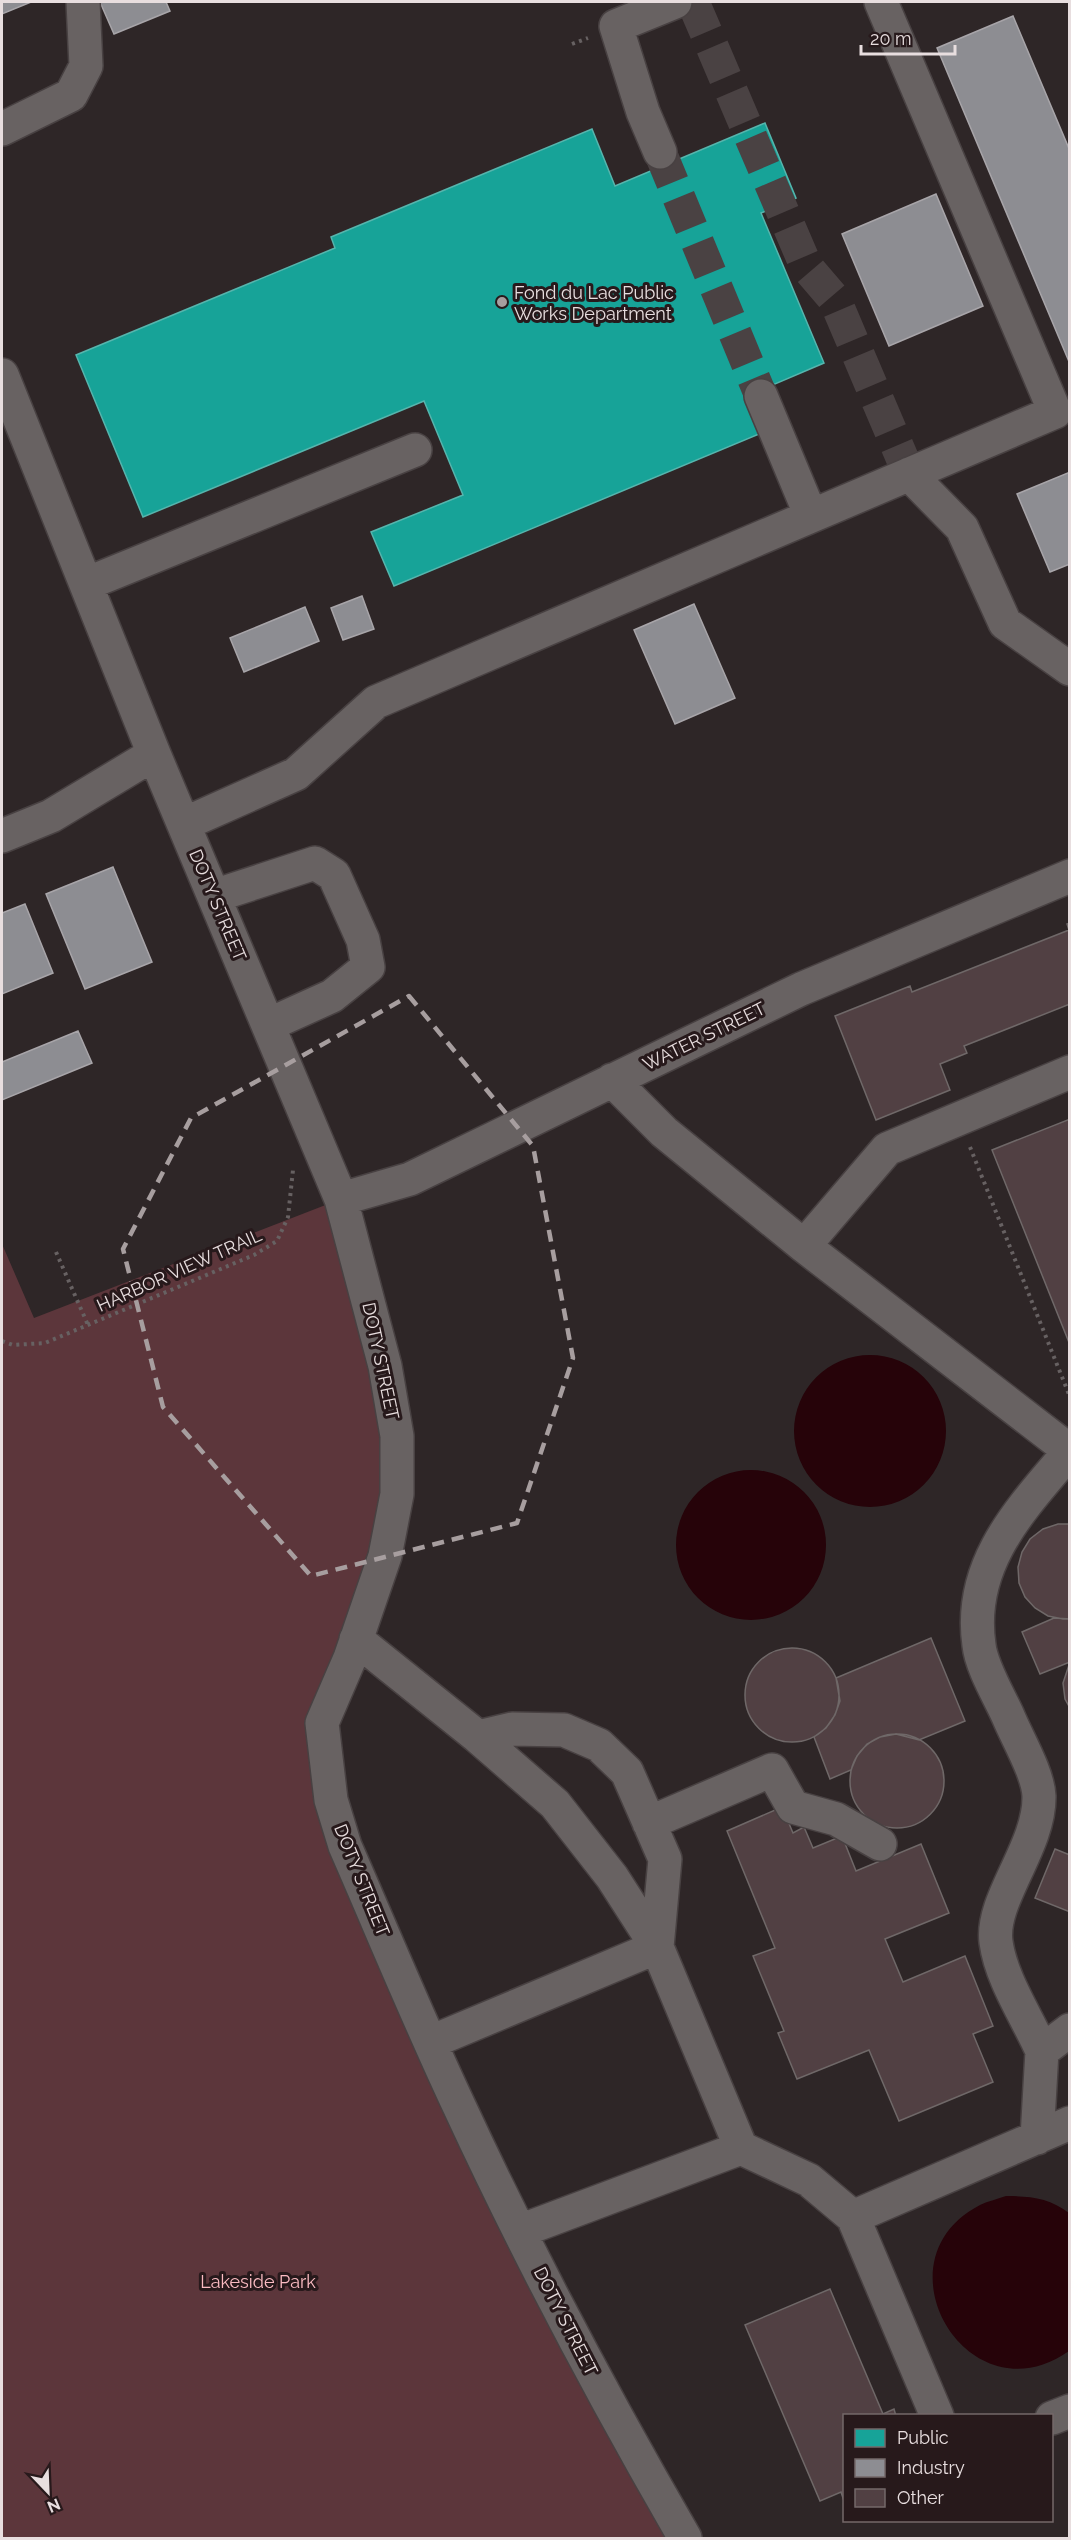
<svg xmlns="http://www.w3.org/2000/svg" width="1071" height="2540" font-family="Raleway,sans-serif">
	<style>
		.green { fill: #5c363b }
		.water { fill: #260309 }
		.public { fill: #17a398; stroke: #56b5ad; stroke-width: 1.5 }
		.industry { fill: #8d8d92; stroke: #a8a5a9; stroke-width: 1.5 }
		.building { fill: #514043; stroke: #6f6868; stroke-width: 1.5 }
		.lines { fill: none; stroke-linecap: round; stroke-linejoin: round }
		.minor-tunnel { stroke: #4a4243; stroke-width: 33; stroke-dasharray: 33 16; stroke-linecap: butt }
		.minor-casing { stroke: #484142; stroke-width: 36 }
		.path { stroke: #676162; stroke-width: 4; stroke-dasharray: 3 4.5; stroke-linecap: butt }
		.minor { stroke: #686262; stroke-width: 33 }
		.marked { fill: none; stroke: #a79e9f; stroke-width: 4.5; stroke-dasharray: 12 8; stroke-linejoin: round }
		.poi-dot { fill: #a79e9f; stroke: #27191b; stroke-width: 2 }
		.labels { text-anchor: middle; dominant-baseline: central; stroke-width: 6; stroke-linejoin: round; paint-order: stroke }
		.poi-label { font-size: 18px; fill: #e8dedf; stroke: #27191b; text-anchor: start }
		.street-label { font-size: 18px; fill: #e8dedf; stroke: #27191b }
		.park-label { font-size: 18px; fill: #fbbbc2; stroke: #27191b }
	</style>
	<rect width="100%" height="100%" fill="#2e2627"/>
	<path class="green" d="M341 1199 397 1494 331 1697 345 1846 685 2538H2V1244L34 1318Z"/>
	<path class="water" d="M794 1431a76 76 0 1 1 152 0a76 76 0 1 1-152 0Z
		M676 1545a75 75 0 1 1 150 0a75 75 0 1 1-150 0Z
		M1006 2196C1030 2196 1050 2198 1069 2213V2351C969 2422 872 2261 980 2205 988 2201 998 2199 1006 2196Z"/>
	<path class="public" d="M765 123 796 198 761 213 824 363 749 395 764 432 394 586 371 532 463 495 424 401 143 517 76 355 335 248 331 237 592 129 615 186Z"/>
	<path class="industry" d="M2 2H31L2 14Z
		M100 2H166L170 11 114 34Z
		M1013 16 1070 151V364L937 48Z
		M936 194 983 306 889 346 842 234Z
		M1070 472V564L1050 572 1017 494Z
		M362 596 374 629 343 640 331 608Z
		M694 604 735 698 675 724 634 630Z
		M305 607 319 641 244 672 230 638Z
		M113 867 152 962 85 989 46 894Z
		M25 904 53 973 2 994V913Z
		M78 1031 92 1063 2 1100V1062Z"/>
	<path class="building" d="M1070 923V1004L964 1046 967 1053 940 1064 950 1090 876 1120 835 1016 910 986 912 992 1069 930 1067 924Z
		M1070 1119V1345L992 1150Z
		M1058 1524H1070V1619H1063L1048 1616 1035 1608 1025 1597 1019 1583 1018 1567 1022 1552 1030 1539 1043 1529Z
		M1054 1618 1070 1619V1662L1040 1674 1022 1632Z
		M931 1638 965 1721 919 1740 896 1734 880 1737 867 1744 857 1756 851 1770 830 1779 814 1737 826 1728 835 1715 840 1701 836 1678Z
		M745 1695a47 47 0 1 1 94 0a47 47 0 1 1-94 0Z
		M1070 1662V1708L1065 1699 1063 1683Z
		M850 1781a47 47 0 1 1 94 0a47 47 0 1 1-94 0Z
		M782 1807 793 1833 804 1827 813 1848 842 1836 856 1871 921 1844 949 1913 885 1939 903 1982 965 1956 993 2026 973 2034 993 2082 899 2121 869 2050 797 2079 778 2033 784 2031 753 1956 775 1948 727 1831Z
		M1055 1849 1070 1855V1912L1035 1898Z
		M830 2289 883 2414 894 2409 896 2416H844V2501L841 2492 820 2501 745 2325Z"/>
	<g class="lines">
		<path class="minor-tunnel" d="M693 2 806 266 835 300 909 474
			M660 152 761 396"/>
		<g class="minor-casing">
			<path id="minor" d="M2 129 71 95 86 66 83 2
				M660 152 643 112 616 26 675 2
				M2 375 154 754 341 1199 385 1366 397 1436V1494L385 1556 350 1658 322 1723 331 1800 345 1846C383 1933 419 2021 460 2108 528 2255 604 2398 685 2538
				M761 396 811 516
				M909 474 962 528 1005 623 1070 669
				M86 584 415 450
				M184 824 296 774 376 702 1055 412 881 2
				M2 836 51 816 154 754
				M214 896 315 863 334 875 363 940 368 967 332 996 268 1025
				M612 1080 664 1132 804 1246 1070 1451
				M341 1199 410 1179 801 989 1070 876
				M804 1246 887 1149 1070 1072
				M356 1639 478 1737 555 1804 612 1877 657 1947 741 2148 809 2180 853 2217 937 2416
				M649 1823 772 1770 793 1807 836 1819 880 1844
				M431 2042 657 1947 665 1859 627 1772 599 1745 564 1730 512 1729 478 1737
				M1042 2051C1027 2017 1001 1979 996 1942 990 1900 1040 1847 1039 1796 1038 1773 1017 1738 1008 1716 999 1696 981 1666 979 1645 967 1563 1022 1508 1070 1451
				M1037 2138 1042 2051 1070 2030
				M853 2217 1070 2123
				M520 2231 741 2148
				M1052 2418 1070 2411"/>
		</g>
		<path class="path" d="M572 44 588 38
			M970 1147 1070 1397
			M56 1252 88 1325
			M2 1341 13 1345 45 1343 254 1255 277 1241 288 1217 293 1170"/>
		<use href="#minor" class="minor"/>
	</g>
	<path class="marked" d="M409 996 533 1146 573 1358 517 1523 311 1576 163 1407 123 1249 191 1118Z"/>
	<circle class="poi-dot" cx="502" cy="302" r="6"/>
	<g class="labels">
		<g class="poi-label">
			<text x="514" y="292">Fond du Lac Public<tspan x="514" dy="21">Works Department</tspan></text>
		</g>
		<g class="street-label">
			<text transform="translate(218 905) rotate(67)">DOTY STREET</text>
			<text transform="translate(704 1036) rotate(-26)">WATER STREET</text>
			<text transform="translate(179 1270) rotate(-24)">HARBOR VIEW TRAIL</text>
			<text transform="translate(381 1361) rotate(78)">DOTY STREET</text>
			<text transform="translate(362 1880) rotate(68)">DOTY STREET</text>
			<text transform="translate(566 2321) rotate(63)">DOTY STREET</text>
		</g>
		<g class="park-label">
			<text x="258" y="2281">Lakeside Park</text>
		</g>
	</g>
	<rect width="1071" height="2540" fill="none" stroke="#e8dedf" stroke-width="6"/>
	<rect x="843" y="2414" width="210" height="108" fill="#27191b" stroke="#746869" stroke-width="1.5"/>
	<rect x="855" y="2429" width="30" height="18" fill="#17a398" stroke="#746869" stroke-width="1.5"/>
	<text x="897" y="2444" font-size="18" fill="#e8dedf">Public</text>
	<rect x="855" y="2459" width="30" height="18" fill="#8d8d92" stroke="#746869" stroke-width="1.5"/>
	<text x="897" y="2474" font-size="18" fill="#e8dedf">Industry</text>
	<rect x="855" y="2489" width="30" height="18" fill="#514043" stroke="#746869" stroke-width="1.5"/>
	<text x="897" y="2504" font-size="18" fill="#e8dedf">Other</text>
	<g transform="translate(48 2492) rotate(157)" stroke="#27191b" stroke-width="4.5" paint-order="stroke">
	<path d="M0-4.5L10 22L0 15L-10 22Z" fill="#e8dedf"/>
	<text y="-9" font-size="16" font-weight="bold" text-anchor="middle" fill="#e8dedf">N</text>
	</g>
	<path d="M861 45v9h94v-9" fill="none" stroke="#e8dedf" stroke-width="3"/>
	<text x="870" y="45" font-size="18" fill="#e8dedf" stroke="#27191b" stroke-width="4.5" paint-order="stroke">20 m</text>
</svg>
